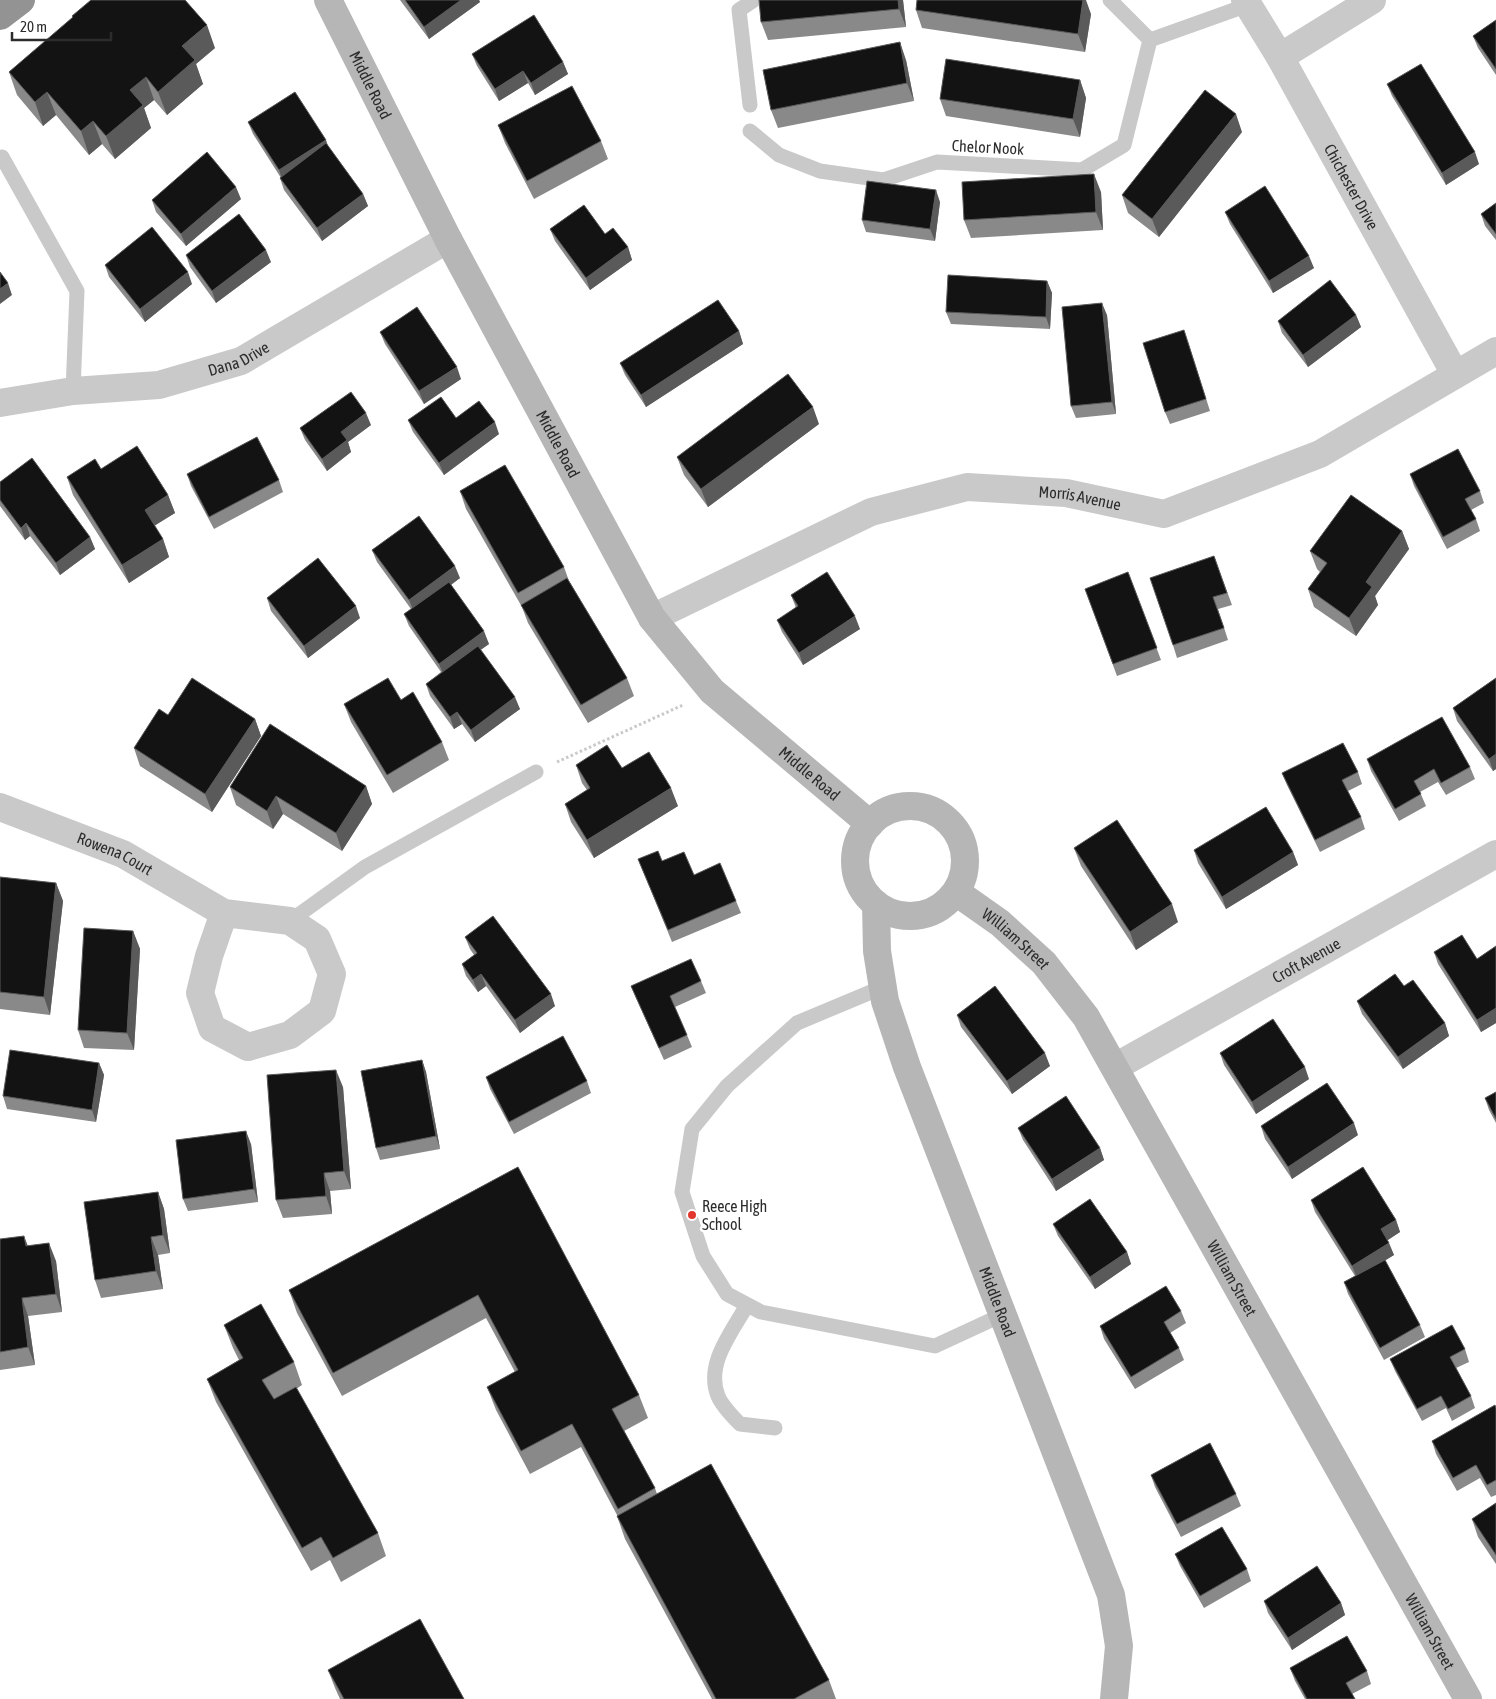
<svg xmlns="http://www.w3.org/2000/svg" width="1496" height="1699" font-family="'Asap Condensed',sans-serif">
	<style>
		.lines { fill: none; stroke-linecap: round; stroke-linejoin: round }
		.path { stroke: #c9c9c9; stroke-width: 3; stroke-dasharray: 2.5 2.5; stroke-linecap: butt }
		.lane { stroke: #c9c9c9; stroke-width: 15 }
		.street { stroke: #c9c9c9; stroke-width: 28 }
		.secondary { stroke: #b6b6b6; stroke-width: 28 }
		.highway { stroke: #939393; stroke-width: 28 }
		.wall { fill: #898989 }
		.shaded-wall { fill: #5a5a5a }
		.building { fill: #131313; stroke: #5a5a5a }
		.poi-dot { fill: #e1372f; stroke: #fff; stroke-width: 2 }
		.labels { text-anchor: middle; dominant-baseline: central; stroke-width: 5; stroke-linejoin: round; paint-order: stroke }
		.street-label { font-size: 16px; fill: #2c2c2c; stroke: #fff }
		.poi-label { font-size: 16px; fill: #2c2c2c; stroke: #fff; text-anchor: start }
	</style>
	<rect width="100%" height="100%" fill="#fff"/>
	<g class="lines">
		<path class="path" d="M557 762 683 705"/>
		<path class="lane" d="M1110 0 1150 40 1248 5
			M750 105 739 10 754 0
			M750 131 779 155 820 171 883 180 937 162 1082 170 1124 145 1150 40
			M2 157 77 291 73 391
			M290 921 365 867 536 772
			M883 987 797 1023 727 1086 692 1129 682 1192 703 1256 727 1294 761 1312 935 1346 1002 1315
			M747 1305C732 1332 705 1364 718 1396 722 1406 732 1416 740 1424L775 1428"/>
		<g class="street">
			<path id="s1" d="M1245 0 1280 57 1455 374"/>
			<path d="M1280 57 1372 0"/>
			<path id="s2" d="M0 403 73 391 159 385 241 361 448 239"/>
			<path id="s3" d="M652 618 871 512 967 487 1066 493 1164 514 1320 454 1496 351"/>
			<path id="s4" d="M0 807 123 854 224 913 290 921 317 939 332 974 322 1011 290 1035 248 1047 212 1028 200 993 209 956 224 913"/>
			<path id="s5" d="M1115 1067 1496 854"/>
		</g>
		<g class="secondary">
			<path id="s6" d="M328 0 448 239 652 618 712 691 870 824"/>
			<circle cx="910" cy="861" r="55"/>
			<path id="s7" d="M956 892 1000 923 1044 963 1086 1017 1468 1699"/>
			<path id="s8" d="M876 904 877 951 885 1001 907 1067 1111 1595 1119 1646 1114 1699"/>
		</g>
		<path class="highway" d="M0 16 21 0"/>
	</g>
	<path class="wall" d="M400 0H479L480 2 429 39Z
		M903 0 906 27 768 40 761 22Z
		M916 10 1091 14 1085 52 922 28Z
		M72 16 215 48 196 64 203 84 167 115 154 100 144 108 151 128 115 159 102 144 89 155 56 115 43 126 17 95 9 72 73 18Z
		M1496 20V75L1478 48 1473 36Z
		M472 54 563 62 568 74 535 95 528 83 499 101 477 66Z
		M906 60 914 101 778 128 771 110Z
		M1080 80 1086 98 1080 137 946 116 940 99Z
		M1387 84 1479 164 1446 185 1392 96Z
		M248 122 328 146 363 194 368 206 322 241 284 190 280 178H281L253 134Z
		M498 125 601 141 608 159 534 199 505 143Z
		M1242 132 1159 237 1128 213 1122 195Z
		M1101 192 1103 230 971 238 964 220Z
		M241 199 186 246 156 212 152 200Z
		M940 202 935 241 866 232 862 220Z
		M1496 203V240L1485 226 1481 214Z
		M1225 212 1314 268 1273 293 1230 224Z
		M550 229 605 234 628 247 632 260 590 290 555 241Z
		M186 255 271 262 216 303 190 267Z
		M105 265 192 284 145 322 109 277Z
		M1047 281 1052 293 1050 329 951 324 946 312Z
		M1107 315 1116 414 1076 418 1071 406Z
		M1356 315 1361 327 1308 367 1282 333 1278 321Z
		M739 331 743 344 646 407 625 375 620 363Z
		M380 332 461 379 424 404 385 344Z
		M1188 342 1210 411 1170 424 1165 412Z
		M456 418 499 434 444 475 413 432 408 420Z
		M819 424 708 507 684 475 677 457Z
		M371 425 348 442 351 452 327 471 305 440 300 428Z
		M101 469 168 495 175 513 154 525 163 539 169 557 129 583 73 495 67 477Z
		M187 474 279 480 283 492 214 529 191 486Z
		M1410 474 1480 491 1484 503 1471 510 1476 519 1480 531 1447 549 1414 486Z
		M0 482 90 537 95 549 60 575 30 536 25 540 0 506Z
		M460 491 564 567 569 581 627 678 634 696 588 723 528 623 522 607 466 509Z
		M1402 531 1409 549 1375 596 1378 605 1356 636 1314 607 1308 589 1320 572 1317 569 1310 551Z
		M372 550 460 578 451 585 489 644 480 650 520 709 475 742 462 724 454 729 430 696 426 684 441 672 409 626 404 614 411 609 377 562Z
		M1214 556 1232 605 1218 609 1228 640 1177 658 1173 645Z
		M1128 572 1161 660 1117 676 1085 589Z
		M791 595 860 629 803 665 782 632 777 620 796 608Z
		M267 598 360 618 308 658 271 611Z
		M1496 678V769L1493 771 1457 721 1453 708Z
		M401 700 442 742 449 760 393 793 351 722 344 704Z
		M168 715 255 719 261 736 212 812 140 766 134 748Z
		M1367 759 1470 767 1475 779 1446 795 1438 782 1420 792 1426 806 1399 821 1371 771Z
		M576 765 622 768 678 806 594 858 571 822 565 804 587 790 582 783Z
		M1358 772 1362 784 1348 791 1361 817 1365 829 1320 852 1287 785 1282 773Z
		M366 786 372 804 342 851 283 814 273 829 236 805 230 787Z
		M1074 848 1178 922 1136 950 1081 866Z
		M1194 850 1293 852 1298 865 1226 909 1198 863Z
		M638 859 662 861 694 875 736 901 741 913 672 942Z
		M0 877 56 883 63 901 50 1015 0 1009Z
		M133 931 140 949 134 1050 84 1048 78 1030Z
		M465 937 555 1006 520 1033 486 986 478 992 466 976 462 964 474 955 470 949Z
		M1496 946V1023L1481 1032 1438 964 1434 952 1477 959Z
		M701 981 706 993 675 1007 687 1035 692 1047 664 1060 636 998 631 986Z
		M1357 1001 1445 1023 1449 1036 1403 1069 1362 1014Z
		M957 1015 1050 1066 1012 1094 961 1027Z
		M1220 1053 1309 1079 1256 1114 1224 1065Z
		M422 1060 426 1072 440 1149 380 1160 376 1148Z
		M99 1063 104 1075 96 1122 7 1109 3 1096Z
		M486 1077 587 1081 591 1093 514 1134 490 1089Z
		M343 1087 351 1189 330 1191 332 1214 283 1218 276 1200Z
		M1496 1092V1123L1489 1110 1485 1098Z
		M1261 1126 1358 1135 1292 1179 1265 1139Z
		M1018 1128 1100 1148 1104 1160 1056 1191 1023 1140Z
		M251 1144 258 1202 188 1211 183 1199Z
		M518 1167 639 1395 648 1418 624 1431 655 1488 657 1494 829 1680 836 1699H712L625 1539 617 1516V1515L581 1447 530 1474 496 1410 487 1387 515 1372 486 1318 342 1396 297 1313 289 1290Z
		M158 1192 164 1209 170 1253 158 1255 163 1289 101 1298 95 1280Z
		M1311 1200 1396 1220 1400 1232 1387 1240 1394 1255 1385 1260 1420 1325 1425 1337 1384 1360 1348 1294 1344 1282 1355 1276 1315 1212Z
		M1053 1224 1127 1252 1131 1264 1095 1289 1058 1236Z
		M0 1239 28 1246 56 1261 62 1312 28 1316 35 1365 0 1370Z
		M1181 1311 1186 1323 1170 1333 1179 1348 1184 1360 1135 1389 1104 1339 1100 1326Z
		M224 1325 294 1362 302 1385 296 1389 378 1533 386 1556 341 1582 330 1560 311 1571 216 1402 207 1379 239 1360 233 1348Z
		M1465 1349 1469 1362 1456 1368 1471 1396 1475 1408 1452 1421 1446 1408 1422 1421 1395 1371 1390 1359Z
		M1496 1408V1495L1491 1497 1480 1478 1457 1491 1436 1454 1432 1441Z
		M1151 1475 1236 1494 1241 1506 1181 1537 1155 1487Z
		M1496 1503V1564L1478 1537 1472 1519Z
		M1175 1554 1247 1569 1251 1581 1204 1608 1180 1566Z
		M1264 1601 1341 1603 1345 1615 1292 1650 1268 1613Z
		M1290 1668 1367 1671 1371 1684 1352 1694 1355 1699H1305L1295 1681Z
		M328 1670 464 1699H340L335 1688Z"/>
	<path class="shaded-wall" d="M461 0H479L480 2 429 39 424 27Z
		M898 0H903L906 27 899 9Z
		M1083 0H1086L1091 14 1085 52 1078 34Z
		M207 25 215 48 196 64 203 84 167 115 158 92 182 46Z
		M900 42 906 60 914 101 907 83Z
		M563 62 568 74 535 95 531 83Z
		M523 71 528 83 499 101 495 89Z
		M146 77 154 100 144 108 151 128 115 159 106 136 130 90Z
		M1080 80 1086 98 1080 137 1073 119Z
		M47 92 56 115 43 126 35 102Z
		M1236 114 1242 132 1159 237 1152 219Z
		M93 121 102 144 89 155 81 131Z
		M326 140 330 152 283 182 279 170Z
		M1475 152 1479 164 1446 185 1442 173Z
		M1094 174 1101 192 1103 230 1096 212Z
		M236 187 241 199 186 246 181 234Z
		M936 190 940 202 935 241 930 229Z
		M363 194 368 206 322 241 317 228Z
		M628 247 632 260 590 290 586 278Z
		M266 250 271 262 216 303 212 291Z
		M1309 256 1314 268 1273 293 1269 281Z
		M188 272 192 284 145 322 140 309Z
		M1047 281 1052 293 1050 329 1046 317Z
		M8 283 12 295 0 304V289Z
		M1102 303 1107 315 1116 414 1112 402Z
		M1356 315 1361 327 1308 367 1303 355Z
		M739 331 743 344 646 407 641 395Z
		M457 367 461 379 424 404 419 391Z
		M813 407 819 424 708 507 701 489Z
		M366 413 371 425 348 442 351 452 327 471 322 459 341 432Z
		M495 422 499 434 444 475 439 463Z
		M168 495 175 513 151 528 145 510Z
		M26 523 30 536 25 540 21 528Z
		M1402 531 1409 549 1375 596 1378 605 1356 636 1349 618 1366 582Z
		M90 537 95 549 60 575 56 563Z
		M163 539 169 557 129 583 122 565Z
		M455 566 460 578 414 612 409 600Z
		M356 606 360 618 308 658 304 646Z
		M855 616 860 629 803 665 799 653Z
		M484 631 489 644 444 676 439 664Z
		M515 697 520 709 475 742 471 730Z
		M457 712 462 724 454 729 450 717Z
		M255 719 261 736 212 812 205 794Z
		M1496 754V769L1493 771 1489 759Z
		M366 786 372 804 342 851 336 833Z
		M671 788 678 806 594 858 587 840Z
		M276 796 283 814 273 829 267 811Z
		M1293 852 1298 865 1226 909 1222 897Z
		M56 883 63 901 50 1015 44 997Z
		M1172 904 1178 922 1136 950 1130 932Z
		M133 931 140 949 134 1050 127 1033Z
		M481 974 486 986 478 992 473 980Z
		M551 994 555 1006 520 1033 515 1020Z
		M1496 1008V1023L1481 1032 1477 1020Z
		M1445 1023 1449 1036 1403 1069 1398 1057Z
		M1045 1053 1050 1066 1012 1094 1007 1081Z
		M422 1060 426 1072 440 1149 436 1136Z
		M99 1063 104 1075 96 1122 92 1110Z
		M1305 1067 1309 1079 1256 1114 1252 1102Z
		M336 1070 343 1087 351 1189 344 1171Z
		M1354 1123 1358 1135 1292 1179 1288 1167Z
		M246 1131 251 1144 258 1202 254 1189Z
		M1100 1148 1104 1160 1056 1191 1052 1179Z
		M324 1173 330 1191 332 1214 326 1196Z
		M158 1192 164 1209 170 1253 163 1235Z
		M1396 1220 1400 1232 1385 1242 1381 1229Z
		M24 1236 31 1254 26 1246Z
		M151 1237 158 1255 163 1289 156 1271Z
		M49 1243 56 1261 62 1312 56 1294Z
		M1389 1243 1394 1255 1357 1278 1352 1266Z
		M1127 1252 1131 1264 1095 1289 1090 1277Z
		M22 1298 28 1316 35 1365 28 1347Z
		M1341 1603 1345 1615 1292 1650 1288 1638Z"/>
	<path class="building" d="M91 0H185L207 25 182 46 195 60 158 92 146 77 130 90 143 105 106 136 93 121 81 131 47 92 35 102 9 72 73 17 72 16Z
		M405 0H461L424 27Z
		M759 0H898L899 9 761 22Z
		M917 0H1083L1078 34 916 10Z
		M534 15 563 62 531 83 523 71 495 89 472 54Z
		M1496 20V69L1473 36Z
		M900 42 907 83 771 110 763 70Z
		M946 59 1080 80 1073 119 940 99Z
		M1421 64 1475 152 1442 173 1387 84Z
		M572 86 601 141 527 181 498 125Z
		M1205 90 1236 114 1152 219 1122 195Z
		M295 92 326 140 279 170 248 122Z
		M326 143 363 194 317 228 280 178Z
		M207 152 236 187 181 234 152 200Z
		M1094 174 1096 212 964 220 962 182Z
		M867 181 936 190 930 229 862 220Z
		M1265 186 1309 256 1269 281 1225 212Z
		M1496 203V234L1481 214Z
		M584 205 605 234 613 228 628 247 586 278 550 229Z
		M239 214 266 250 212 291 186 255Z
		M152 227 188 272 140 309 105 265Z
		M0 272 8 283 0 289Z
		M948 275 1047 281 1046 317 946 312Z
		M1330 280 1356 315 1303 355 1278 321Z
		M718 300 739 331 641 395 620 363Z
		M1102 303 1112 402 1071 406 1062 307Z
		M417 307 457 367 419 391 380 332Z
		M1184 330 1206 399 1165 412 1143 343Z
		M788 374 813 407 701 489 677 457Z
		M351 392 366 413 341 432 347 440 322 459 300 428Z
		M441 397 456 418 479 401 495 422 439 463 408 420Z
		M257 437 279 480 209 517 187 474Z
		M137 446 168 495 145 510 163 539 122 565 67 477 95 459 101 469Z
		M1458 449 1480 491 1465 499 1476 519 1443 537 1410 474Z
		M32 458 90 537 56 563 26 523 21 528 0 500V482Z
		M505 465 564 567 518 593 460 491Z
		M1351 495 1402 531 1366 582 1372 587 1349 618 1308 589 1327 563 1310 551Z
		M419 516 455 566 409 600 372 550Z
		M1214 556 1227 593 1213 597 1224 628 1173 645 1150 578Z
		M318 558 356 606 304 646 267 598Z
		M827 572 855 616 799 653 777 620 798 606 791 595Z
		M1128 572 1157 648 1113 664 1085 589Z
		M567 578 627 678 581 705 521 605Z
		M449 582 484 631 439 664 404 614Z
		M478 646 515 697 471 730 457 712 450 717 426 684Z
		M192 678 255 719 205 794 134 748 159 709 168 715Z
		M388 678 401 700 413 692 442 742 387 775 344 704Z
		M1496 678V754L1489 759 1453 708Z
		M1442 717 1470 767 1441 783 1434 769 1414 781 1421 794 1395 809 1367 759Z
		M270 724 366 786 336 833 276 796 267 811 230 787Z
		M1343 743 1358 772 1342 780 1361 817 1315 840 1282 773Z
		M607 745 622 768 649 752 671 788 587 840 565 804 590 788 576 765Z
		M1266 807 1293 852 1222 897 1194 850Z
		M1117 820 1172 904 1130 932 1074 848Z
		M658 851 662 861 684 852 694 875 720 863 736 901 668 930 638 859Z
		M0 877 56 883 44 997 0 992Z
		M493 916 551 994 515 1020 481 974 473 980 462 964 477 953 465 937Z
		M84 928 133 931 127 1033 78 1030Z
		M1462 935 1477 959 1496 946V1008L1477 1020 1434 952Z
		M691 959 701 981 670 996 687 1035 659 1048 631 986Z
		M1395 974 1404 986 1413 980 1445 1023 1398 1057 1357 1001Z
		M995 986 1045 1053 1007 1081 957 1015Z
		M1273 1019 1305 1067 1252 1102 1220 1053Z
		M563 1036 587 1081 509 1122 486 1077Z
		M10 1050 99 1063 92 1110 3 1096Z
		M422 1060 436 1136 376 1148 361 1071Z
		M336 1070 344 1171 324 1173 326 1196 276 1200 267 1075Z
		M1327 1083 1354 1123 1288 1167 1261 1126Z
		M1496 1092V1119L1485 1098Z
		M1066 1096 1100 1148 1052 1179 1018 1128Z
		M246 1131 254 1189 183 1199 176 1140Z
		M518 1167 639 1395 612 1409 655 1488 618 1509 572 1424 521 1451 487 1387 518 1370 478 1295 333 1373 289 1290Z
		M1363 1167 1396 1220 1381 1229 1389 1243 1352 1266 1311 1200Z
		M158 1192 163 1235 151 1237 156 1271 95 1280 84 1202Z
		M1090 1199 1127 1252 1090 1277 1053 1224Z
		M24 1236 26 1246 49 1243 56 1294 22 1298 28 1347 0 1352V1239Z
		M1385 1260 1420 1325 1380 1348 1344 1282Z
		M1166 1286 1181 1311 1164 1322 1179 1348 1131 1377 1100 1326Z
		M261 1304 294 1362 262 1380 274 1399 296 1387 378 1533 333 1558 321 1537 302 1548 207 1379 243 1358 224 1325Z
		M1452 1325 1465 1349 1450 1357 1471 1396 1448 1409 1441 1396 1417 1409 1390 1359Z
		M1495 1405 1496 1408V1480L1487 1485 1476 1465 1453 1478 1432 1441Z
		M1210 1443 1236 1494 1177 1524 1151 1475Z
		M711 1464 829 1680 794 1699H716L617 1516Z
		M1496 1503V1555L1472 1519Z
		M1222 1527 1247 1569 1200 1596 1175 1554Z
		M1317 1566 1341 1603 1288 1638 1264 1601Z
		M420 1619 464 1699H344L328 1670Z
		M1347 1636 1367 1671 1346 1683 1355 1699H1307L1290 1668Z"/>
	<circle class="poi-dot" cx="692" cy="1215" r="5"/>
	<g class="labels">
		<g class="street-label">
			<text stroke="none"><textPath href="#s6" startOffset="95">Middle Road</textPath></text>
			<text transform="translate(988 147) rotate(3)">Chelor Nook</text>
			<text stroke="none"><textPath href="#s1" startOffset="215">Chichester Drive</textPath></text>
			<text stroke="none"><textPath href="#s2" startOffset="244">Dana Drive</textPath></text>
			<text stroke="none"><textPath href="#s6" startOffset="500">Middle Road</textPath></text>
			<text stroke="none"><textPath href="#s3" startOffset="456">Morris Avenue</textPath></text>
			<text stroke="none"><textPath href="#s6" startOffset="920">Middle Road</textPath></text>
			<text stroke="none"><textPath href="#s4" startOffset="124">Rowena Court</textPath></text>
			<text stroke="none"><textPath href="#s7" startOffset="76">William Street</textPath></text>
			<text stroke="none"><textPath href="#s5" startOffset="219">Croft Avenue</textPath></text>
			<text stroke="none"><textPath href="#s7" startOffset="481">William Street</textPath></text>
			<text stroke="none"><textPath href="#s8" startOffset="419">Middle Road</textPath></text>
			<text stroke="none"><textPath href="#s7" startOffset="886">William Street</textPath></text>
		</g>
		<g class="poi-label">
			<text x="702" y="1206">Reece High<tspan x="702" dy="18">School</tspan></text>
		</g>
	</g>
	<path d="M12 32v8h99v-8" fill="none" stroke="#2c2c2c" stroke-width="2.5"/>
	<text x="20" y="32" font-size="15" fill="#2c2c2c" stroke="#ffffff" stroke-width="4" paint-order="stroke">20 m</text>
</svg>
